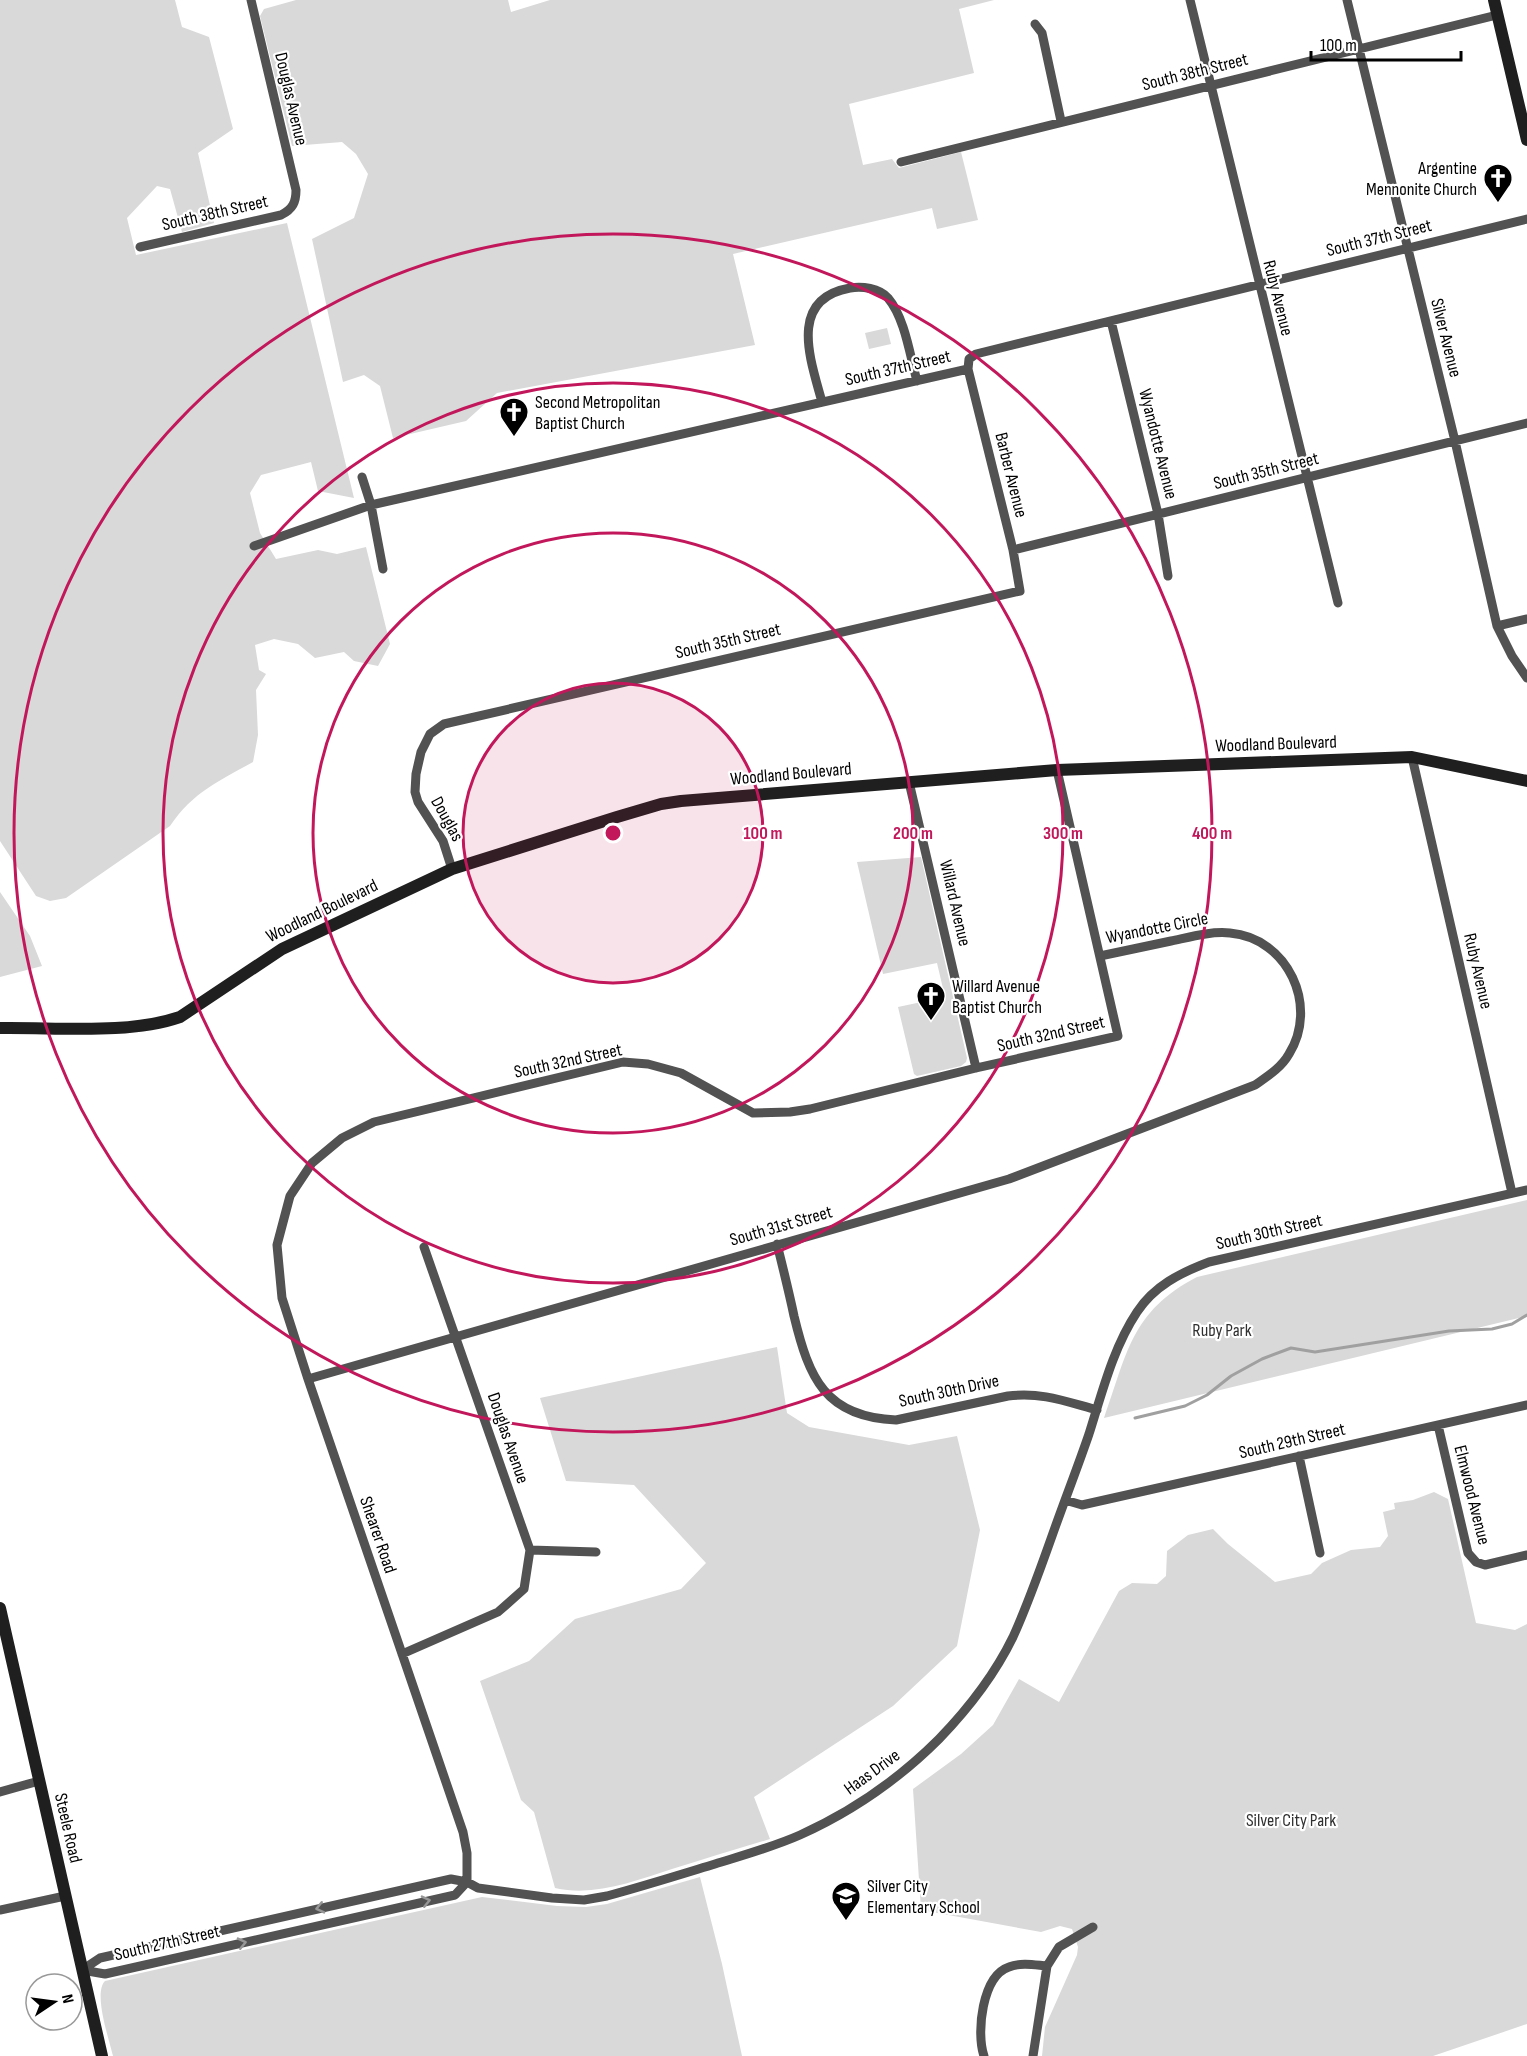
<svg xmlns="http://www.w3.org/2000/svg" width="1527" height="2056" font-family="'Sofia Sans Condensed',sans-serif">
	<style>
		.green { fill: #d9d9d9 }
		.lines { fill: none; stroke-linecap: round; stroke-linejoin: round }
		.stream { stroke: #a0a0a0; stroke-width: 3 }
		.street { stroke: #525252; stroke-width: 9 }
		.secondary { stroke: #1f1f1f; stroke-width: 12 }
		.oneway { stroke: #979797 }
		.ring { fill: none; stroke: #c2185b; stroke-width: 3 }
		.labels { text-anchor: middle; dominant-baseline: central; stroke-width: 4.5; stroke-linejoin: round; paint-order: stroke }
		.street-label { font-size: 18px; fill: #000; stroke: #fff }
		.poi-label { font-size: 18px; fill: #000; stroke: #fff; text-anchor: start }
		.park-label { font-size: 18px; fill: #303030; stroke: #fff }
		.centre { fill: #c2185b; stroke: #fff; stroke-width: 3 }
		.ring-label { font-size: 18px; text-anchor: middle; font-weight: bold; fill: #c2185b; stroke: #fff; stroke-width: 4.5; stroke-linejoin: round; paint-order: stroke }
	</style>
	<rect width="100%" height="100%" fill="#fff"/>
	<path class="green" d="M0 0H175L182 27 209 37 233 129 198 153 214 223 182 232 170 189 157 186 127 218 136 255 287 223 354 498 318 491 311 462 261 475 250 493 260 533 276 559 318 550 337 554 366 547 390 644 378 666 354 661 344 652 315 658 298 644 274 639 255 645 259 670 266 674 256 690 258 735 253 762C219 781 193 792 170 826L66 898 50 901 36 896 0 841Z
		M296 0H508L511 12 550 0H994L959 9 974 73 849 104 863 165 892 159 899 168 961 152 978 220 937 229 932 208 733 254 755 345 497 393 466 421 393 438 380 386 364 375 343 382 312 239 354 218 368 174 356 154 342 142 292 146 260 16 264 9Z
		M887 328 891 344 869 349 865 333Z
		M921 857 967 1058 966 1062 961 1066 917 1076 914 1074 898 1007 945 997 937 963 883 974 857 862Z
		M0 892 30 936 42 966 0 977Z
		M1527 1200V1316L1104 1418C1127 1354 1131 1311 1197 1277Z
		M777 1347 787 1413 809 1427 909 1445 957 1436 980 1530 957 1646 893 1706 754 1797 770 1839C737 1849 704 1859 672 1869 634 1881 595 1897 555 1888L534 1812 521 1800 480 1681 529 1661 575 1619 681 1589 706 1563 634 1485 566 1481 540 1398Z
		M1434 1492 1448 1499 1476 1623 1515 1630 1527 1624V2024L1433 2056H1042L1045 2027 1077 1955 1078 1947 1072 1929 1060 1926 1041 1932 921 1910 913 1789 961 1754 993 1725 1019 1679 1059 1702 1119 1591 1132 1583 1157 1584 1166 1576 1167 1551 1188 1535 1213 1529 1228 1544 1275 1582 1311 1574 1322 1563 1351 1550 1380 1547 1388 1536 1383 1512 1395 1509 1394 1503 1413 1500Z
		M700 1877 722 1964 742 2056H113C109 2039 93 1993 105 1981L482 1897 557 1906 586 1907 607 1904Z"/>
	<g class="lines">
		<path class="stream" d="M1135 1418 1185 1406 1207 1395 1231 1376 1262 1359 1291 1348 1315 1352 1449 1331 1492 1329 1512 1324 1527 1315"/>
		<path class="street" d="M1190 0 1338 603
			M1347 0 1455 441 1497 626 1512 656 1527 678
			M1035 24 1042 33 1061 121
			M901 162 1497 15
			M140 247 281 215C293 209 296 202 296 190L251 0
			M1111 321 1158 514 1168 576
			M822 402C811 361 787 299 850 288 862 286 879 288 888 298 905 318 910 356 917 381
			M362 477 371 505 383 569
			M254 546 371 505 968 369
			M1013 550 1527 423
			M1497 626 1527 619
			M1412 757 1512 1193
			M909 782 976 1068
			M452 869 443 841 418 802 415 792 416 774 421 752 430 734 444 724 1020 591 1013 550 968 369 969 359 976 354 1527 219
			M777 1244C783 1268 789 1292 794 1316 809 1378 825 1417 896 1420L1008 1396C1042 1392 1064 1401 1097 1410
			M308 1379 1009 1179 1255 1085C1268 1076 1281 1068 1289 1054 1319 1006 1288 938 1230 933 1211 931 1190 937 1171 941 1147 946 1123 951 1100 956
			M1438 1425 1468 1553 1476 1562 1485 1565 1527 1555
			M1299 1456 1320 1553
			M1065 1500 1082 1505 1527 1405
			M530 1550 596 1552
			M402 1654 498 1612 524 1589 530 1550 424 1247
			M0 1792 39 1781
			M467 1882V1853L463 1832 308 1379 282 1298 277 1245 290 1196 312 1163 342 1138 374 1122 623 1062 648 1064 681 1073 753 1113 790 1112 810 1109 976 1068 1118 1036 1057 770
			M0 1910 65 1896
			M82 1970 100 1958 451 1879 467 1882 478 1888 552 1898 584 1900 607 1896C644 1886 679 1875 715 1864 744 1855 773 1847 800 1835 851 1812 899 1779 939 1739 967 1710 995 1674 1013 1637 1028 1604 1040 1570 1052 1536 1064 1502 1077 1469 1089 1434 1102 1393 1113 1348 1137 1312 1154 1286 1180 1273 1209 1262L1527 1190
			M82 1970 105 1974 455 1895 467 1882
			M984 2056C976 2033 982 1976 1009 1967 1022 1962 1035 1965 1047 1966
			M1033 2056 1047 1966 1059 1947 1093 1927"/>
		<path class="secondary" d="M1494 0 1527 140
			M0 1028C57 1027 127 1035 180 1017L282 949 452 869 617 817 661 804 681 801 1057 770 1412 757 1527 781
			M0 1608 102 2056"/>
	</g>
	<defs><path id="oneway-chevron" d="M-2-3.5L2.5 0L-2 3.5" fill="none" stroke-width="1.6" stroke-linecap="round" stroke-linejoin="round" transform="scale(1.5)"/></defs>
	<g class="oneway">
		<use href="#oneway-chevron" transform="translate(426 1901) rotate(-13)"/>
		<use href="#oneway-chevron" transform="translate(320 1908) rotate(167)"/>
		<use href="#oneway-chevron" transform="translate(242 1943) rotate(-13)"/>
	</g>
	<circle cx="613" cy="833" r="150" fill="#c2185b" fill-opacity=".12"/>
	<g class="ring">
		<circle cx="613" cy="833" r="150"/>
		<circle cx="613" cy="833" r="300"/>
		<circle cx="613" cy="833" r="450"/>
		<circle cx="613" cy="833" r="599"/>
	</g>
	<defs>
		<g id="church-pin" transform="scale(1.5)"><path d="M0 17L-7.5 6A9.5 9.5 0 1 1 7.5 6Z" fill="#000" stroke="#fff"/><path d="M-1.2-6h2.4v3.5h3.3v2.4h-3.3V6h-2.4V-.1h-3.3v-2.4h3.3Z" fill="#fff"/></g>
		<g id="school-pin" transform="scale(1.5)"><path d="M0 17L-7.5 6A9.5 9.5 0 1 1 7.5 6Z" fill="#000" stroke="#fff"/><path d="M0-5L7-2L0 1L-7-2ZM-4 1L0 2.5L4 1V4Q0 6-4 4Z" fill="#fff"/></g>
	</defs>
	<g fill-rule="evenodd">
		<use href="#church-pin" x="1498" y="178"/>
		<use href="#church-pin" x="514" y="412"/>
		<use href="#church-pin" x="931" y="996"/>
		<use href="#school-pin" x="846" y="1896"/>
	</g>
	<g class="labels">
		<g class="street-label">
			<text transform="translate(1195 72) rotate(-14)">South 38th Street</text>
			<text transform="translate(291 99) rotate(77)">Douglas Avenue</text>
			<text transform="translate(215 213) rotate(-13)">South 38th Street</text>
			<text transform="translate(1379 238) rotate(-14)">South 37th Street</text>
			<text transform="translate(1278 298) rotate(76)">Ruby Avenue</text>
			<text transform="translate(1446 338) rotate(76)">Silver Avenue</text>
			<text transform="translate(898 368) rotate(-13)">South 37th Street</text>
			<text transform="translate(1158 444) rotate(76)">Wyandotte Avenue</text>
			<text transform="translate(1266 471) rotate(-14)">South 35th Street</text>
			<text transform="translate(1011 475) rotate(76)">Barber Avenue</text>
			<text transform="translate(728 641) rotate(-13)">South 35th Street</text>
			<text transform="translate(1276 744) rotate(-2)">Woodland Boulevard</text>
			<text transform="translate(791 774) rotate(-5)">Woodland Boulevard</text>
			<text transform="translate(447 819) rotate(61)">Douglas</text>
			<text transform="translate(955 903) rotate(77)">Willard Avenue</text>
			<text transform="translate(322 911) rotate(-26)">Woodland Boulevard</text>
			<text transform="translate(1157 928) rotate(-11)">Wyandotte Circle</text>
			<text transform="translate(1478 971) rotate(77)">Ruby Avenue</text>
			<text transform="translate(1051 1034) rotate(-13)">South 32nd Street</text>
			<text transform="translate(568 1061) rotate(-12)">South 32nd Street</text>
			<text transform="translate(781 1226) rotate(-16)">South 31st Street</text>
			<text transform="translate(1269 1232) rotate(-13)">South 30th Street</text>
			<text transform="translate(949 1391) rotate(-12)">South 30th Drive</text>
			<text transform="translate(508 1438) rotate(71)">Douglas Avenue</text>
			<text transform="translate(1292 1441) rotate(-13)">South 29th Street</text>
			<text transform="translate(1472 1495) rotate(76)">Elmwood Avenue</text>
			<text transform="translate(378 1535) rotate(71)">Shearer Road</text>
			<text transform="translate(872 1772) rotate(-36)">Haas Drive</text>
			<text transform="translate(68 1828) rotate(77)">Steele Road</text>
			<text transform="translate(167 1943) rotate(-13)">South 27th Street</text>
		</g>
		<g class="poi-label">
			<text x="1477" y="168" text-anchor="end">Argentine<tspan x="1477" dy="21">Mennonite Church</tspan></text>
			<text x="535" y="402">Second Metropolitan<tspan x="535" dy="21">Baptist Church</tspan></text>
			<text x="952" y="986">Willard Avenue<tspan x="952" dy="21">Baptist Church</tspan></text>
			<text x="867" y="1886">Silver City<tspan x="867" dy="21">Elementary School</tspan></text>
		</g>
		<g class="park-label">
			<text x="1222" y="1330">Ruby Park</text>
			<text x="1291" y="1820">Silver City Park</text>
		</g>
	</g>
	<circle cx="613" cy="833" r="9" class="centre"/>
	<g class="ring-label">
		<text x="763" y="839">100 m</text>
		<text x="913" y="839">200 m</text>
		<text x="1063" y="839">300 m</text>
		<text x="1212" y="839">400 m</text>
	</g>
	<g transform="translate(54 2002) rotate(77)"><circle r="28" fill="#ffffff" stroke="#999999" stroke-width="1.5"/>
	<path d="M0-4.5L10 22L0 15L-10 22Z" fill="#000000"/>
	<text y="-9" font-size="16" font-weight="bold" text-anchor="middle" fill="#000000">N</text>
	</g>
	<path d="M1311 51v9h150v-9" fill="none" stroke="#000000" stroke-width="3"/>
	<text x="1320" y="51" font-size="18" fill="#000000" stroke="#ffffff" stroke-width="4.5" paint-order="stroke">100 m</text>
</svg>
